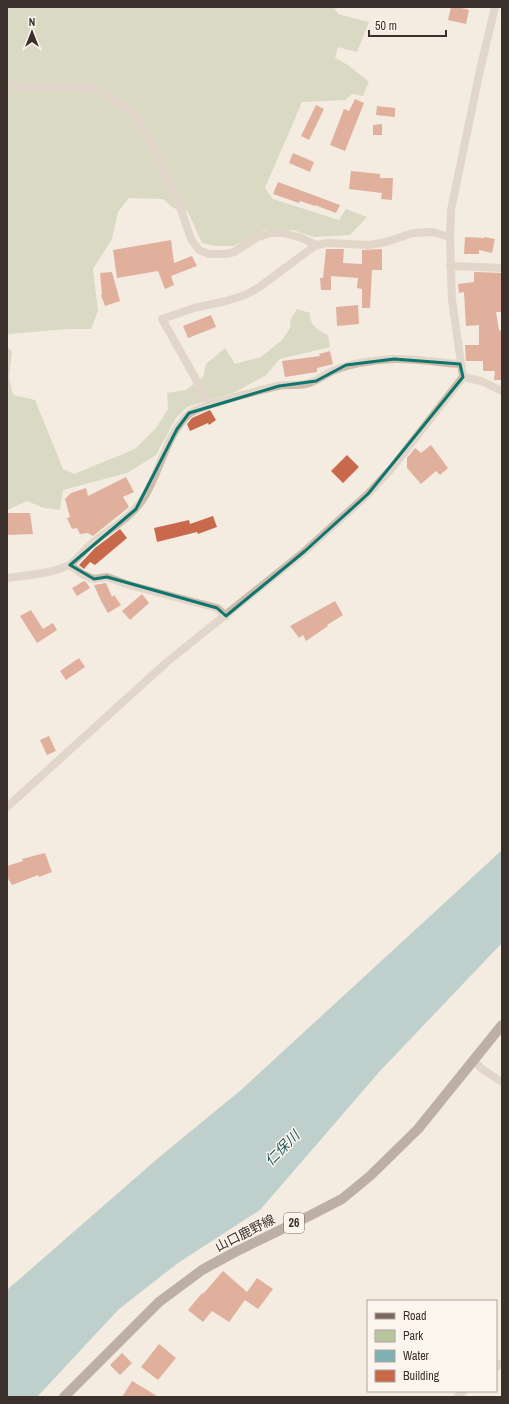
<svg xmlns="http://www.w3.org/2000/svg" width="509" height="1404" font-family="'Archivo Narrow','Noto Sans JP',sans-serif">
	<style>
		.green { fill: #b8c4a0 }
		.water { fill: #7fb0b2 }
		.building { fill: #c8694b }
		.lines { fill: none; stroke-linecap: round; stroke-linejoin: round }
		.minor { stroke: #cdbbac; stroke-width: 8 }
		.primary { stroke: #7d675c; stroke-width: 10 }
		.marked { fill: none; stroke: #0f766e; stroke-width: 3; stroke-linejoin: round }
		.labels { text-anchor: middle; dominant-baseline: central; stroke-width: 3; stroke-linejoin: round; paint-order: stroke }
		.shield { fill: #fbf5ee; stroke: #756b66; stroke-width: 1 }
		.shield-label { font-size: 12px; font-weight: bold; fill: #3b302b }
		.street-label { font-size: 13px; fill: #3b302b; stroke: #fbf5ee }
		.water-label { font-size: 14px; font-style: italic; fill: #1f5a5e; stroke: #fbf5ee }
	</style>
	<rect width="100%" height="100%" fill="#f4ebe1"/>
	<path class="green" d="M7 7H334L338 14 369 22 357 52 338 47 335 58 348 65 369 82 363 96 352 94 345 100 302 102 265 188 273 199 339 220 346 209 367 217 350 235 314 237 293 230H265L234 246H216L202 243 188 212 173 208 163 199 129 198 118 212 112 239 93 269 98 311 91 329H67L9 334 7 337Z
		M297 309 310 313C309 325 319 331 328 335L330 347 280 359 265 376 233 393 187 407 176 418 156 455 127 473 63 490 60 510 44 508 27 501 7 510V346L12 352 9 377 13 395 35 400 63 469 74 474 135 449 156 428 168 409 167 393 186 390 203 377 206 364 225 348 235 364 261 357 282 340 290 328 291 318Z"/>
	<path class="water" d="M502 850V943L380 1071 260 1210 178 1263 119 1309 37 1397H7V1290L157 1159 241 1090Z"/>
	<path class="building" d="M451 7H458L469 10 466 24 448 20Z
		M355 99 364 103 345 151 330 145 344 109 349 111Z
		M316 105 324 109 309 140 301 136Z
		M377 106 395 108V117L376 115Z
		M382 124V135H373V125Z
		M293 153 314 162 310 172 289 163Z
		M351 171 380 174V178H393L392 200 381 199 382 193 349 189Z
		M278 182 340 205 336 213 315 205V206L300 201 299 203 273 194Z
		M465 237 484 238V237L495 239 492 253 479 250V254H464Z
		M171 240 174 263 192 256 197 266 171 276 174 285 165 289 158 271 117 278 113 250Z
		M326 249H344L343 263 362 264V250L382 249V270H372L370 308H362V289L357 288 358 278 331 276V290H321L320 278H323Z
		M112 272 120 301 105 306 101 295H102L100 273Z
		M474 272 502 273V312H496L499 330 502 331V380H494L495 371H483V361H466L465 345H479V325L466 326 464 292 459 293 458 284 474 282Z
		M358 305 359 324 337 326 336 307Z
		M211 315 216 327 188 338 183 326Z
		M330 351 333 364 317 368V372L285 377 282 361 320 356 319 354Z
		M210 410 216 420 209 425 208 423 190 431 187 424 192 418Z
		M431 445 448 468 440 475 436 471 421 484 407 468V458L415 448 421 453Z
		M347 455 359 467 343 483 331 471Z
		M126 477 134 492 123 497 129 507 93 536 88 533 80 534 77 528 72 529 67 518 70 517 65 499 71 493 86 488 88 496Z
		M7 513H30L33 534 7 535Z
		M213 516 217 527 198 534 197 532 157 542 154 528 189 520 190 524Z
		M120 529 127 538 95 565 90 562 84 569 79 565 95 548Z
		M84 581 86 582 90 588 77 596 72 588Z
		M106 583 112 597 114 595 121 605 108 613 101 601 94 585Z
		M142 594 149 603 130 620 122 611Z
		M335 601 343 615 327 625 328 626 306 641 303 635 299 638 290 626Z
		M31 610 43 629 53 623 57 630 37 643 20 616Z
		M79 658 85 667 66 680 60 671Z
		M49 736 56 751 47 755 40 740Z
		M45 853 52 872 39 877 38 875 12 885 7 877V866L23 861 22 859Z
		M223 1271 247 1292 257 1278 273 1289 258 1309 245 1300 229 1322 212 1311 203 1322 188 1310 202 1293 203 1294Z
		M159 1344 176 1358 158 1380 141 1367Z
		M122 1353 132 1363 120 1375 110 1365Z
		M132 1381 149 1391 158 1397H122Z"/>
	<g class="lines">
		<path class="minor" d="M7 86H72L99 90 132 112 148 136 178 201 191 239 199 250 209 254H226L234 252 258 237 272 233H284L302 238 316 245
			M450 266 502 268
			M463 377 481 381 502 391
			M209 405 193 374 162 319 194 308 226 301 245 295 258 288 316 245 328 243 369 245 386 242 413 233 432 232 450 237
			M70 565 82 574 94 579 107 577 129 585 217 608 226 616
			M7 578C27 575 51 574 69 565 75 562 85 549 91 544 111 527 133 518 146 494 160 470 168 432 189 414 197 406 264 389 278 386 287 384 296 386 305 384 317 382 324 374 335 370 353 363 375 360 394 359 417 358 438 363 460 364
			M7 807 167 662 305 551 368 494 391 469 463 377 452 300 450 237 451 210 480 70 495 7
			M474 1061 482 1069 502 1082
			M496 1367 502 1363
			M457 1397 464 1391"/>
		<path class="primary" d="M64 1397 159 1302 202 1270 235 1252 311 1215 342 1199 370 1176 418 1129 502 1025"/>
	</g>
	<path d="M0 0H509V1404H0ZM394 359 460 364 463 377 368 494 305 551 226 616 217 608 107 577 94 579 70 565 136 509 177 429 189 413 279 386 316 381 346 365Z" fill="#f4ebe1" fill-opacity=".55" fill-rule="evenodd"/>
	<path class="marked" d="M394 359 460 364 463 377 368 494 305 551 226 616 217 608 107 577 94 579 70 565 136 509 177 429 189 413 279 386 316 381 346 365Z"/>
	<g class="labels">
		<rect class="shield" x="284" y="1213" width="20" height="20" rx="3"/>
		<g class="shield-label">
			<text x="294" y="1223">26</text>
		</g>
		<g class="street-label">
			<text transform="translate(245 1233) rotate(-27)">山口鹿野線</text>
		</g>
		<g class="water-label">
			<text transform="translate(282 1148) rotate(-45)">仁保川</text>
		</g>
	</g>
	<rect width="509" height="1404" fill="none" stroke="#3b302b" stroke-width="16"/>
	<rect x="367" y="1300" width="130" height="92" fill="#fbf5ee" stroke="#aea6a0"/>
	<rect x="375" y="1313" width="20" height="6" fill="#7d675c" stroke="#aea6a0"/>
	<text x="403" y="1320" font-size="12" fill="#3b302b">Road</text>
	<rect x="375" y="1330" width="20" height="12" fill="#b8c4a0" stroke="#aea6a0"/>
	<text x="403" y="1340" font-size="12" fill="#3b302b">Park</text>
	<rect x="375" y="1350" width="20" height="12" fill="#7fb0b2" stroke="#aea6a0"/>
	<text x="403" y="1360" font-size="12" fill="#3b302b">Water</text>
	<rect x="375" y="1370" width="20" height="12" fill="#c8694b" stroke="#aea6a0"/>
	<text x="403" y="1380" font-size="12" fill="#3b302b">Building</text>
	<g transform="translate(32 32)" stroke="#fbf5ee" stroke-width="3" paint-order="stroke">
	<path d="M0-3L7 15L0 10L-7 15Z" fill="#3b302b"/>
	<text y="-6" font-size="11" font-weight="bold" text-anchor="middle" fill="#3b302b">N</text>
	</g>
	<path d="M369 30v6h77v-6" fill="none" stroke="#3b302b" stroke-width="2"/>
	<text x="375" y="30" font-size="12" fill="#3b302b" stroke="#fbf5ee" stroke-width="3" paint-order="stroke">50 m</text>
</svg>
